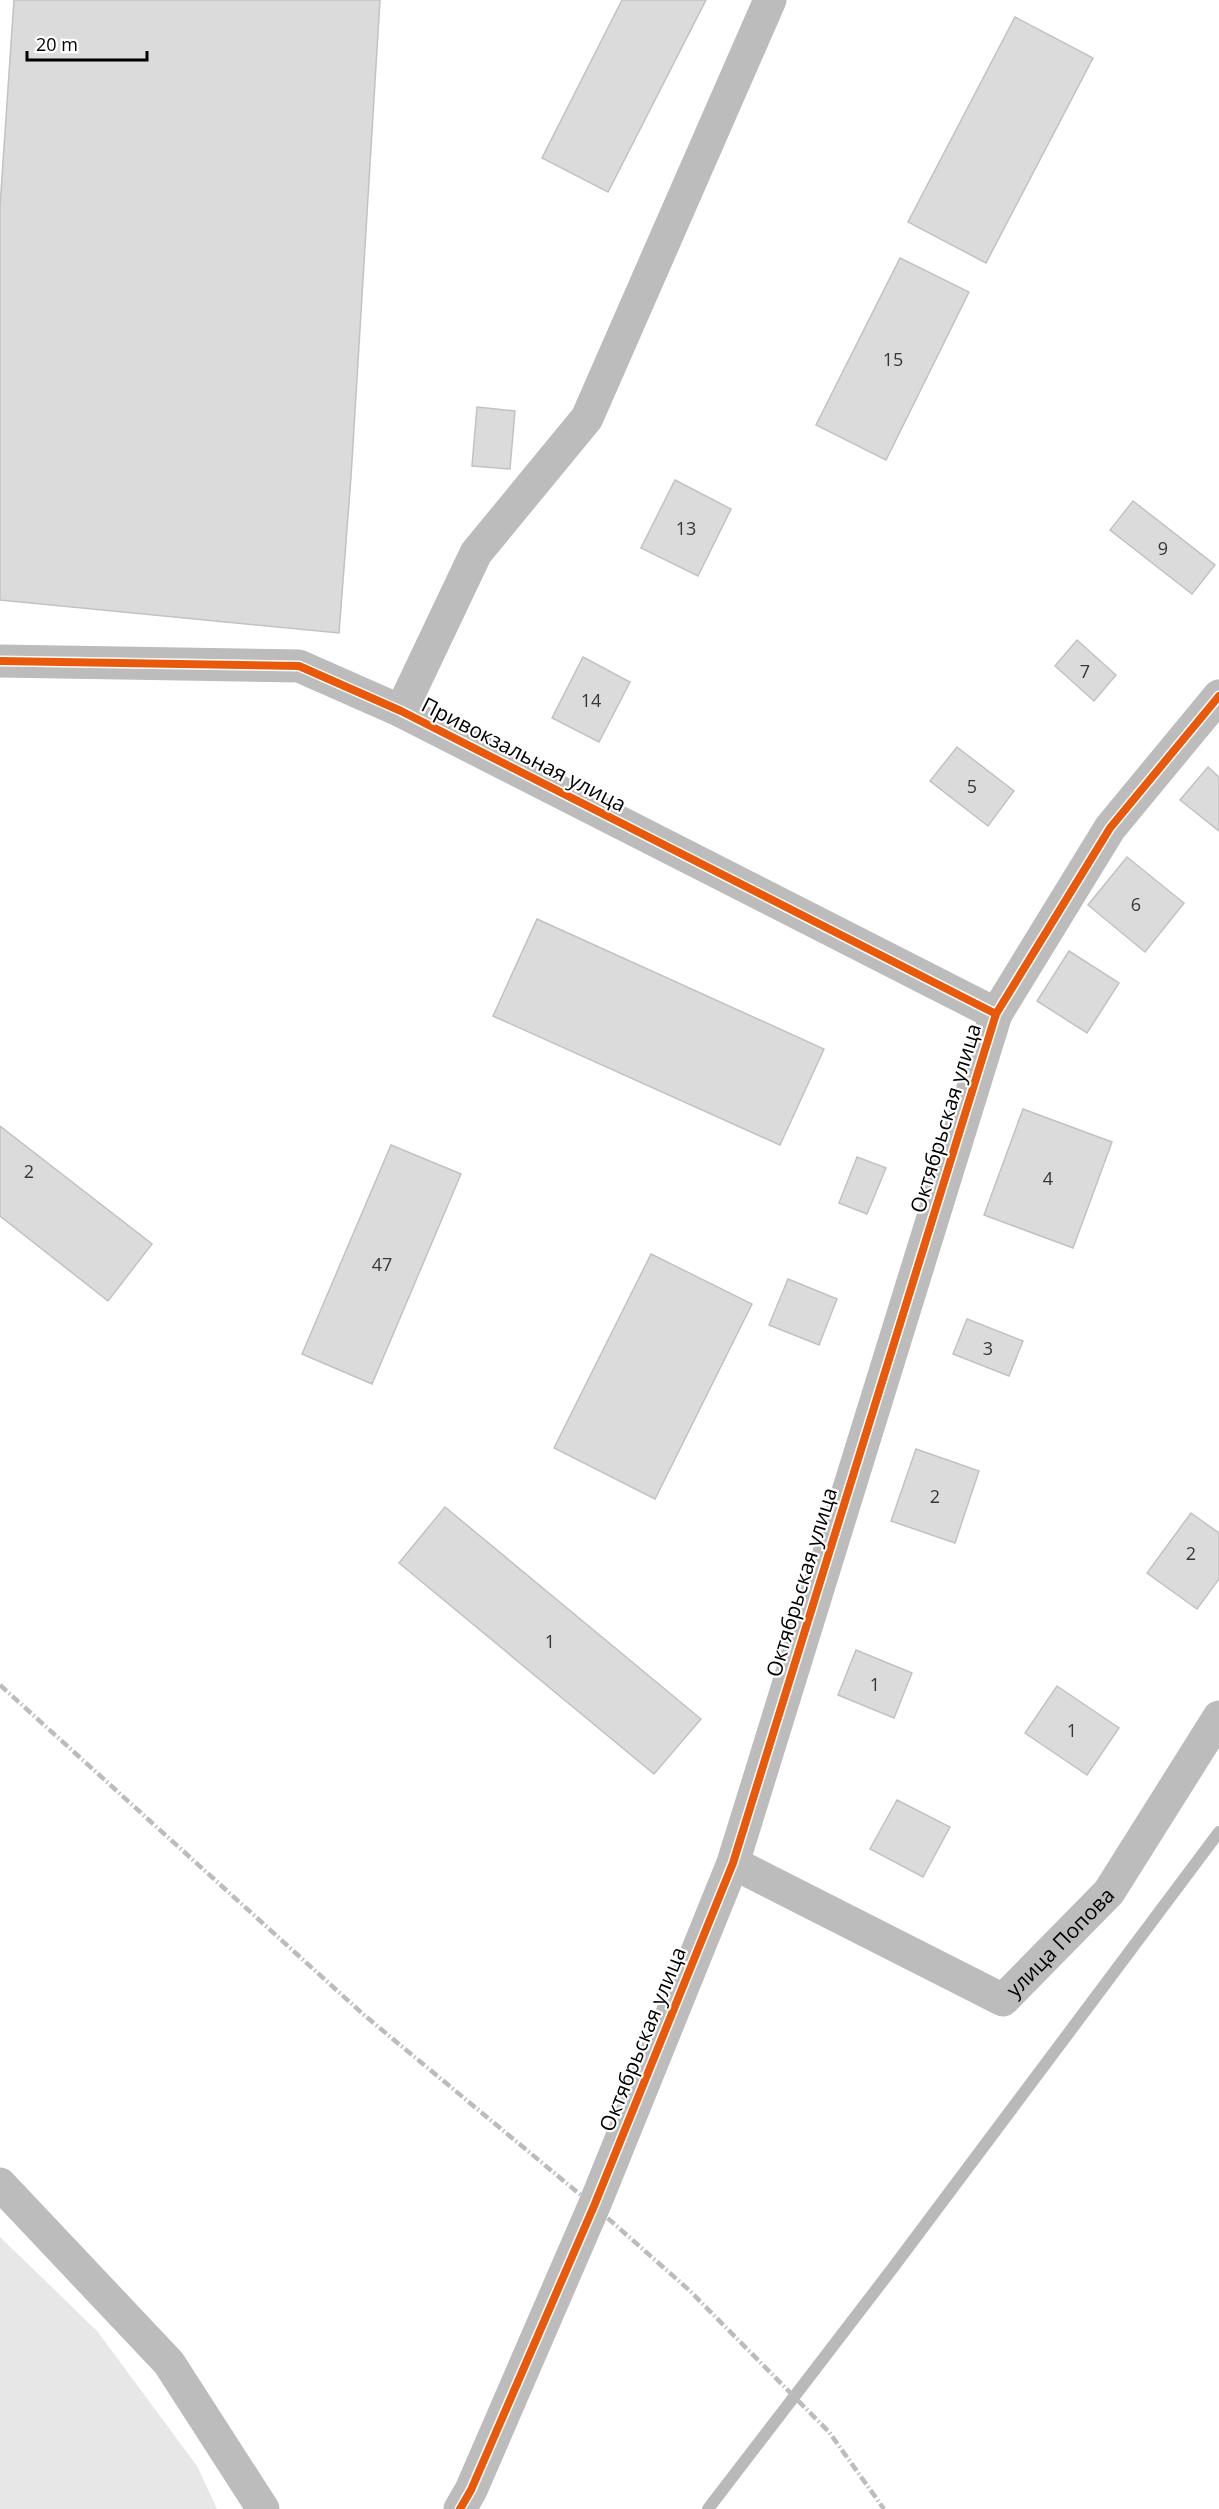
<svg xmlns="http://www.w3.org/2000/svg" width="1219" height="2509" font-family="'Open Sans',sans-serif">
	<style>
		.green { fill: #e7e7e7 }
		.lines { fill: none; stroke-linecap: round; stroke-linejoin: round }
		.stream { stroke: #b9b9b9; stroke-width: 12 }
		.building { fill: #dbdbdb; stroke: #c2c2c2; stroke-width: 1.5 }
		.street { stroke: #bcbcbc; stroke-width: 33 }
		.primary { stroke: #bcbcbc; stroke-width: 33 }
		.rail { stroke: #bcbcbc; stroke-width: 4.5; stroke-dasharray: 9 3 1.5 3; stroke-linecap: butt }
		.cycleway-casing { stroke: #fff; stroke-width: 11 }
		.cycleway { stroke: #e8590c; stroke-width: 8 }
		.labels { text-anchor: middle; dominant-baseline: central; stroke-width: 4.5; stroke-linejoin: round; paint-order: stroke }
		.number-label { font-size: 18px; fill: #373737 }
		.street-label { font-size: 21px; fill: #000; stroke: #fff }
	</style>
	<rect width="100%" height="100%" fill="#fff"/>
	<path class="green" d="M0 2237 97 2331 197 2466 217 2509H0Z"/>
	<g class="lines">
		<path class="stream" d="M708 2509 892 2269 1219 1832"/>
	</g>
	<path class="building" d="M14 0H380L351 477 339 633 0 600V206Z
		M622 0H706L608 192 542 158Z
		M1015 17 1093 58 986 263 908 222Z
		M900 258 969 292 886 460 816 425Z
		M477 407 515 411 510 469 472 466Z
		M675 480 731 509 698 576 641 548Z
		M1133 501 1215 565 1192 594 1110 530Z
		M1077 640 1116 675 1094 701 1055 666Z
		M583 657 630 682 599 742 552 718Z
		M957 747 1014 791 988 826 930 781Z
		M1208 767 1219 777V831L1180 800Z
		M1127 857 1184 903 1145 952 1088 905Z
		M537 919 824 1049 780 1145 493 1016Z
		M1069 951 1119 983 1087 1033 1037 1001Z
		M1023 1109 1112 1142 1073 1248 984 1215Z
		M0 1126 152 1244 108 1301 0 1216Z
		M391 1145 461 1174 372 1384 302 1354Z
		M857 1157 886 1168 867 1214 839 1203Z
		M651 1254 752 1304 655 1499 554 1448Z
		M788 1279 837 1299 819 1345 769 1325Z
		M967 1319 1023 1341 1009 1376 953 1354Z
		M916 1449 979 1471 955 1543 891 1521Z
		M445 1507 701 1719 654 1774 399 1563Z
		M1191 1513 1219 1533V1579L1197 1609 1147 1573Z
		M856 1650 912 1673 894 1718 838 1695Z
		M1057 1686 1119 1728 1087 1775 1025 1733Z
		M897 1800 950 1827 923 1877 870 1849Z"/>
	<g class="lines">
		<g class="street">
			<path d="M0 661 299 666 401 711 996 1014"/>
			<path d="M401 711 476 553 587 418 770 0"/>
			<path id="s1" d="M733 1863 1003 2000 1109 1892 1219 1717"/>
			<path d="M460 2509 471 2490 594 2206 733 1863 996 1014 1110 828 1219 696"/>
		</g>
		<path class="primary" d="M0 2184 169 2363 263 2509"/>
		<path class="rail" d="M0 1685 364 2015 594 2206 689 2290 829 2432 884 2509"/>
		<g class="cycleway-casing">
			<path id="cycleway" d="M0 661 299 666 401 711 996 1014
				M460 2509 471 2490 594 2206 733 1863 996 1014 1110 828 1219 696"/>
		</g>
		<use href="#cycleway" class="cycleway"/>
	</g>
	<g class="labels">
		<g class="number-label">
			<text x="893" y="359">15</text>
			<text x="686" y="528">13</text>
			<text x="1163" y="548">9</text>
			<text x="1085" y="671">7</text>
			<text x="591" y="700">14</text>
			<text x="972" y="786">5</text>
			<text x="1136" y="904">6</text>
			<text x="29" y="1171">2</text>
			<text x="1048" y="1178">4</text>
			<text x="382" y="1264">47</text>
			<text x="988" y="1348">3</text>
			<text x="935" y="1496">2</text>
			<text x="1191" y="1553">2</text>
			<text x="550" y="1641">1</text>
			<text x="875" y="1684">1</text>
			<text x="1072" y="1730">1</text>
		</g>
		<g class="street-label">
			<text transform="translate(524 754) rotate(27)">Привокзальная улица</text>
			<text transform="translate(945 1118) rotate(-73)">Октябрьская улица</text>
			<text transform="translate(801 1582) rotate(-73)">Октябрьская улица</text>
			<text stroke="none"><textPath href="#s1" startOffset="384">улица Попова</textPath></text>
			<text transform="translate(642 2039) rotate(-68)">Октябрьская улица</text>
		</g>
	</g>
	<path d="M27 51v9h120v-9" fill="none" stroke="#000000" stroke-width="3"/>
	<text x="36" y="51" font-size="18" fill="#000000" stroke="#ffffff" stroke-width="4.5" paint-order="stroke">20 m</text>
</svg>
